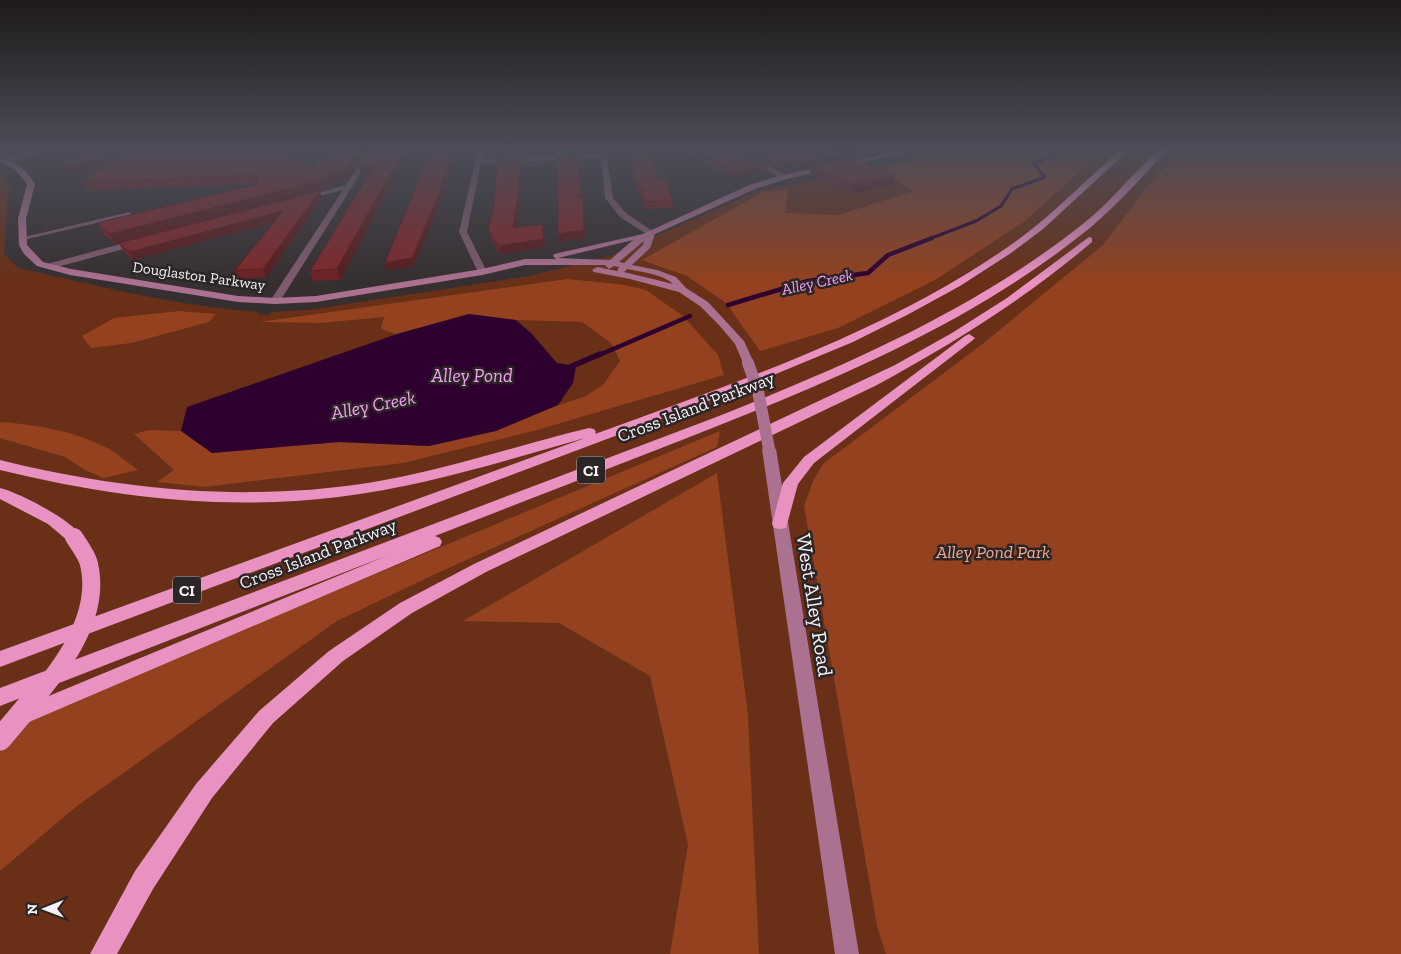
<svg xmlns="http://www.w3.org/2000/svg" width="1401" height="954" font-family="'Zilla Slab',serif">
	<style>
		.green { fill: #6a2f17 }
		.forest { fill: #93411f }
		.water { fill: #2d002f }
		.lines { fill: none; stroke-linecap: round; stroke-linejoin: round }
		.stream-far2 { stroke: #2d002f; stroke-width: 3 }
		.stream-far1 { stroke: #2d002f; stroke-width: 4.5 }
		.stream { stroke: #2d002f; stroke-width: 5.5 }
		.service { fill: #7f5b6e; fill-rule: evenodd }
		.minor { fill: #7f5b6e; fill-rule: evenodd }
		.secondary { fill: #aa7190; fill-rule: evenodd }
		.motorway { fill: #e992c2; fill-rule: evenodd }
		.secondary-bridge { stroke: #aa7190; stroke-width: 12 }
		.motorway-bridge-far1 { stroke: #e992c2; stroke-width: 18 }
		.motorway-bridge { stroke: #e992c2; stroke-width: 23 }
		.wall { fill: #6d2224 }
		.shaded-wall { fill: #591c1d }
		.building { fill: #7f282a; stroke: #591c1d }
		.labels { text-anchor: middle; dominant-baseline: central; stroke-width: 5; stroke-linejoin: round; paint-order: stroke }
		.far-street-label { font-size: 15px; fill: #f7f2f3; stroke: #2b2526 }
		.far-water-label { font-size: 16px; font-style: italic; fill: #f8a0f7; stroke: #2b2526 }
		.shield { fill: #2b2526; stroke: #bab4b6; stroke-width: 1 }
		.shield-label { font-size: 16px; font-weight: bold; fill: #f7f2f3 }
		.street-label { font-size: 18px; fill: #f7f2f3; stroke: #2b2526 }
		.park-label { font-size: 18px; font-style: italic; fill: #f2ac92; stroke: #2b2526 }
		.water-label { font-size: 19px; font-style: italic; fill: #f8a0f7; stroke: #2b2526 }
		.near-street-label { font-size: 21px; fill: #f7f2f3; stroke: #2b2526 }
	</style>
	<rect width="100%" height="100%" fill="#362f30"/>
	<path class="green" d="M952 149H1401V954H0V174L8 181 6 183 10 184 8 194 4 254 18 268C98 286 177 306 259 312L257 314 268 315 272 312 308 310 529 276 610 256 761 190 841 175Z"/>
	<path class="forest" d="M969 149H1104L1025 221 935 280 838 328 760 351 726 303 687 276 642 260 763 192 788 190 785 213 838 215 914 191 878 170Z
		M1183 149H1401V954H886L877 926 804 506 813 481 823 464 985 342 1103 245 1155 177Z
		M568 279 625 285 646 290 683 316 718 355 724 375 537 430 403 463 205 487 157 482 174 470 134 434 148 430 181 431 212 453 339 442 429 446 584 397 603 385 620 361 612 344 582 322 516 320 469 314 397 334 386 331 381 328 384 317 321 323 259 322Z
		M179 311 216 314 209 322 131 343 91 348 82 336 114 318Z
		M0 422C38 425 75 431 109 449 119 455 128 463 138 470L104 478 85 470 65 457 0 438Z
		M720 431 717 447 431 576 337 621 77 806 0 871V750L29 718Z
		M717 473 748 715 759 954H670L688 845 650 676 559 623 463 621Z"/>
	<path class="water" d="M469 314 516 320 532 334 557 363 576 366 573 383 558 405 496 431 429 446 339 442 212 453 181 431 187 407 397 334Z"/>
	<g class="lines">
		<path class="stream-far2" d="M929 239 976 221 1001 206 1012 189 1045 177 1034 164 1053 156 1055 149"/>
		<path class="stream-far1" d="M728 305 808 281 868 273 888 255 932 238
			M597 356 690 316"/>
		<path class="stream" d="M570 367 600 354"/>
		<path class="service" d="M129 212 131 213V215L23 240 20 238Z"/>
		<path class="minor" d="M42 149H52L4 163 1 161Z
			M370 149H376L280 301 275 304 271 303 270 301 343 190 304 200 300 198 346 185Z
			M478 149H484L482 159 600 154V149H606L613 198 626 213 655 233 648 235 620 217 605 198 601 158 481 163 467 232 487 272 485 274H479L459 232Z
			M731 149H739L789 177 782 179Z
			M875 149H883L893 154 888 155Z
			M139 239 142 240V244L50 269 45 266 47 264Z"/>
		<path class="secondary" d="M908 149H920L787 179 755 189 655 234 650 248 632 265 657 270 676 277 686 288 708 302 744 341 754 363 748 366 744 365 735 344 719 325 700 306 679 292 630 279 594 272 592 270 597 267 617 271 619 267 614 266 609 269 605 265H525L482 275 316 302 275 304 238 302 70 275 37 266 24 254 19 245 18 219 27 184 16 170 0 162V158C16 162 26 169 35 184L26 219 27 245 43 262 71 269 238 296 275 298 316 296 482 269 525 259H556L553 256 554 254 643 234 749 185 782 175ZM633 240 610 260 558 258ZM644 241 643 245 624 263 619 262ZM627 269C641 272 663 274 673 284L624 272Z
			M769 445 776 449 859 954H835L762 449Z"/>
		<path class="motorway" d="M1122 149H1130L1043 229 1011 253 960 286 907 315 853 342 740 389 0 667V651L585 438C504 461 422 487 338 497 224 511 111 497 0 470V460C121 490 245 502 368 483 443 471 515 446 589 428L594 429 596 432 595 434C740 381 893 330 1019 239 1056 212 1087 178 1122 149Z
			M1160 149H1168C1144 175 1118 204 1091 227 971 325 825 384 682 440 600 472 517 504 435 536L440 538 442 542 440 546 29 722 22 725 15 722 12 716 15 710 386 556 0 706V688L719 416C847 365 975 310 1084 223 1112 201 1133 172 1160 149Z
			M1089 237 1092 238V242C1025 299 952 344 875 386L486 572 412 613 343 661 273 723 212 798 153 889 117 954H90L135 871 196 784 259 711 329 651 400 603 474 564 895 365 952 333 1007 298Z
			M969 334 975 338 973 340 814 463 798 484 786 528 780 529 774 528 772 524 783 483 804 457 965 336Z
			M0 488C20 493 72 520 82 537L80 541 74 543 68 541 48 524 0 499Z"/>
		<path class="secondary-bridge" d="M748 363 758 391 769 449"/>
		<path class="motorway-bridge-far1" d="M32 702C64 665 101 615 89 564 87 555 79 545 74 537"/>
		<path class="motorway-bridge" d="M0 739 33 700"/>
	</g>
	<path class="wall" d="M328 149H368L348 179 332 183 329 188 115 244 102 233 97 223 256 184 87 191 82 182 103 168 64 175 78 155 77 153 312 169Z
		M410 149 340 280 313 281 310 271 369 174 361 176 359 167Z
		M525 149 524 155 502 156 501 150Z
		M558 149H580V153L558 154Z
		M627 149H738L767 172 735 178 682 150 649 151 659 180 673 201V208L645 209 642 198 635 186Z
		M743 149H861V151L839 155 838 161 894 184 853 194 810 176 811 167 797 170 791 167 779 170Z
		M523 157V168H521L519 204 516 228 545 247 500 254 490 237 488 229 494 208V196Z
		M322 198 266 277 238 279 235 270 275 222 133 260 123 251 119 243Z"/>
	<path class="shaded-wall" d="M360 149H368L348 179 332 183 329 188 115 244 110 234 329 174Z
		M404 149H410L340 280 337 269Z
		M454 149H457L440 203 414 266 387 271 385 263Z
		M840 149H861V151L839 155 838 162 797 170 798 163 828 151Z
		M580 154 581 161 579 169 578 162Z
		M120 156 124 164 64 175 60 166Z
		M791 161V167L779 170 780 163Z
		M520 162 521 168 519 204 515 236 513 228Z
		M376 163 378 171 361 176 359 167Z
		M767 165V172L735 178V172Z
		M895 175 894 184 853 194 854 185Z
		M320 191 322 198 266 277 263 269Z
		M583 199 585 238 559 242 558 234Z
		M283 211 286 219 133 260 130 252Z
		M544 239 545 247 500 254 499 246Z"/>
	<path class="building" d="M84 149H279L312 169 328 149H360L345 170 329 174 326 179 110 234 97 223 257 184 256 175 82 182 120 156 60 166 80 153H77Z
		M371 149H404L337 269 310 271 376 163 359 167Z
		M431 149H454L438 196 412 258 385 263Z
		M502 149H524L501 150Z
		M628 149H649L659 180 666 178 673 201 644 202 642 191 635 179Z
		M692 149H738L767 165 735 172Z
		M754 149H840L828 151 839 155 798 163 791 161 780 163Z
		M580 154 578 162 582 195 576 196 583 199 584 230 558 234 557 155Z
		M523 157V161L520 162 518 197 513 228 542 224 544 239 499 246 488 229 495 204H493L495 196H494L499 158Z
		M852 158 895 175 854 185 811 167Z
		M320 191 263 269 235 270 283 211 130 252 119 243Z"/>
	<linearGradient id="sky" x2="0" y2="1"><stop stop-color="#1e1a1a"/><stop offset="0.53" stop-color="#4c4d59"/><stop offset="1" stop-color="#4c4d59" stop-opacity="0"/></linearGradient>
	<rect width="1401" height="282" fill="url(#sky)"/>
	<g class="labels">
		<g class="far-street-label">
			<text transform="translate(199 276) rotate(8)">Douglaston Parkway</text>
		</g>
		<g class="far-water-label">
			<text transform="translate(817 282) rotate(-12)">Alley Creek</text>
		</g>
		<g class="shield">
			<rect x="577" y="456.5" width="28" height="27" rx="4"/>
			<rect x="173" y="576.5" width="28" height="27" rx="4"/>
		</g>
		<g class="shield-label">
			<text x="591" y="470">CI</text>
			<text x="187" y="590">CI</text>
		</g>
		<g class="street-label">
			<text transform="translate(696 407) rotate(-21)">Cross Island Parkway</text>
			<text transform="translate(318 554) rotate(-21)">Cross Island Parkway</text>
		</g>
		<g class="park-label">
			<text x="993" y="552">Alley Pond Park</text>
		</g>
		<g class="water-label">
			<text x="472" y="375">Alley Pond</text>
			<text transform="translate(373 405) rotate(-11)">Alley Creek</text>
		</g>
		<g class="near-street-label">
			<text transform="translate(815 605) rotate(81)">West Alley Road</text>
		</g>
	</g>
	<g transform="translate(45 909) rotate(269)" stroke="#2b2526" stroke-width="4" paint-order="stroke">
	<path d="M0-4L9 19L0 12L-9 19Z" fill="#f7f2f3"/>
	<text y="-8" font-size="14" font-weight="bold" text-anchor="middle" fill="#f7f2f3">N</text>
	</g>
</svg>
